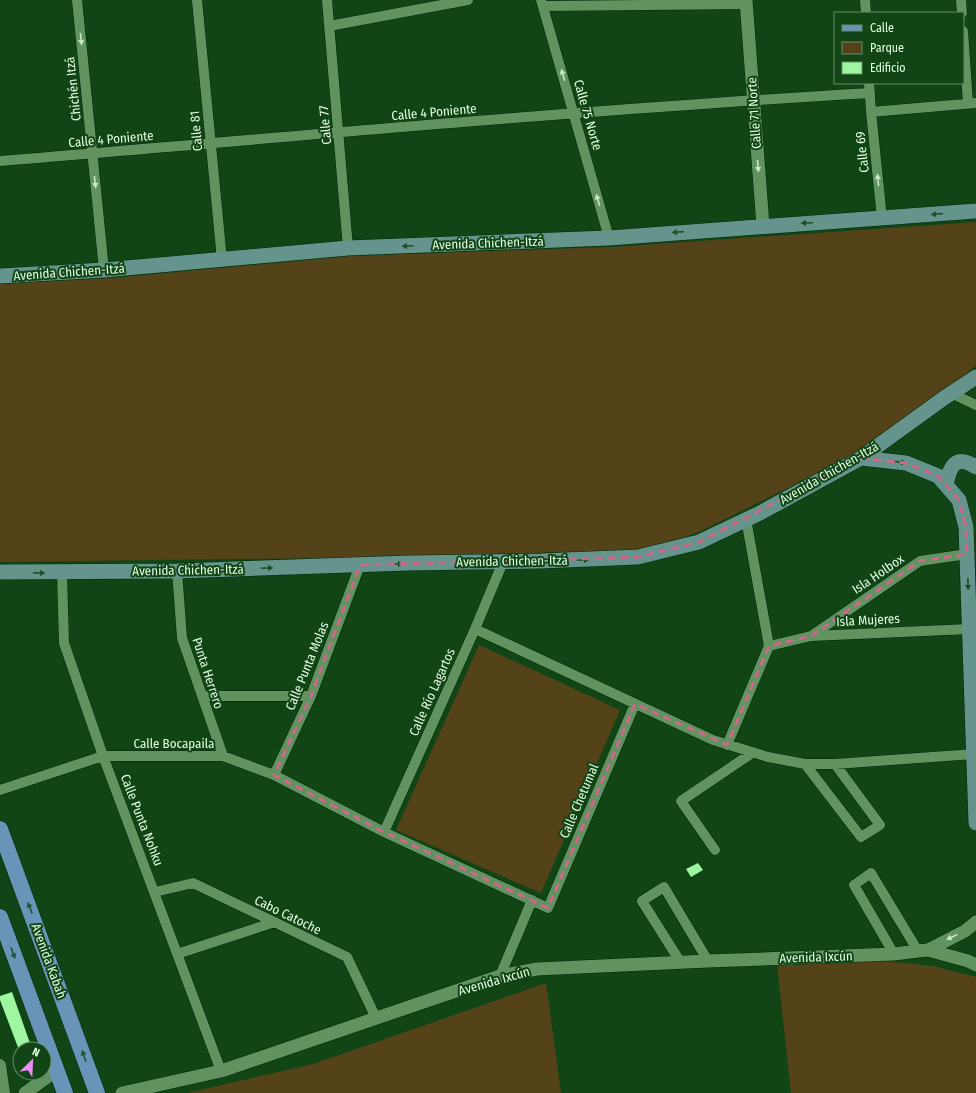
<svg xmlns="http://www.w3.org/2000/svg" width="976" height="1093" font-family="'Fira Sans Condensed',sans-serif">
	<style>
		.green { fill: #544219 }
		.building { fill: #9ef6a0 }
		.lines { fill: none; stroke-linecap: round; stroke-linejoin: round }
		.minor-casing { stroke: #022906; stroke-width: 11 }
		.tertiary-casing { stroke: #022906; stroke-width: 14 }
		.secondary-casing { stroke: #022906; stroke-width: 16 }
		.primary-casing { stroke: #022906; stroke-width: 17 }
		.minor { stroke: #619361; stroke-width: 10 }
		.tertiary { stroke: #619361; stroke-width: 13 }
		.secondary { stroke: #64948c; stroke-width: 15 }
		.primary { stroke: #6894b7; stroke-width: 16 }
		.oneway { fill: #c8e8c7 }
		.oneway2 { fill: #1d5128 }
		.oneway3 { fill: #225536 }
		.marked { fill: none; stroke: #cd688a; stroke-width: 3; stroke-dasharray: 8 5; stroke-linejoin: round }
		.labels { text-anchor: middle; dominant-baseline: central; stroke-width: 4; stroke-linejoin: round; paint-order: stroke }
		.street-label { font-size: 13px; fill: #e2fde1; stroke: #114516 }
	</style>
	<rect width="100%" height="100%" fill="#114516"/>
	<path class="green" d="M976 222V365L953 386 856 454 701 531 676 540 637 551 559 552 409 557 0 562V284L111 278 351 256 611 247Z
		M479 645 620 710 541 893 396 830Z
		M885 961 933 966 976 977V1093H791L777 965Z
		M546 983 561 1093H187L313 1064Z"/>
	<path class="building" d="M698 863 703 870 691 877 686 869Z
		M12 992 31 1046 19 1050 0 1000V996Z"/>
	<g class="lines">
		<g class="minor-casing">
			<path id="minor" d="M77 0 104 270
				M197 0 222 260
				M327 0 348 248
				M541 0 609 238
				M865 0 866 13
				M961 0 962 13
				M543 6 747 4
				M329 26 468 0
				M963 31 968 103
				M869 83 871 112 882 218
				M871 112 976 103
				M0 161C290 137 579 110 870 93
				M951 393 976 405
				M177 571 182 638 223 756
				M62 573 64 643 103 756 221 1071
				M475 629 713 740 768 757 805 764H835L974 754
				M811 636 920 561 967 554
				M769 646 811 636 969 629
				M202 696H311
				M727 745 769 646 746 519
				M805 764 861 837 880 825 835 764
				M274 775 311 696 360 565
				M0 790 103 756H223L274 775 384 832 548 908 635 704
				M384 832 475 629 503 562
				M715 850 681 801 752 753
				M155 892 193 883 347 957 376 1018
				M177 954 275 922
				M894 954 854 885 871 873 918 951
				M681 963 642 901 664 887 708 961
				M500 976 532 900
				M0 1064 1 1065 5 1093"/>
		</g>
		<g class="tertiary-casing">
			<path id="tertiary" d="M746 0 763 226
				M928 950 968 961 976 965
				M25 1093 57 1070
				M122 1093 221 1071 500 976 537 969 708 961 894 954 918 951 928 950 965 931 976 922"/>
		</g>
		<g class="secondary-casing">
			<path id="secondary" d="M0 276 104 270 348 248 609 238 976 211
				M861 458 906 463 938 476 959 500 966 527 976 823
				M946 485C950 466 955 454 976 467
				M0 572 177 571 409 563 541 561 638 557 699 542 760 513 861 458 944 398 976 377"/>
		</g>
		<g class="primary-casing">
			<path id="primary" d="M0 829 97 1093
				M0 917 65 1093"/>
		</g>
		<use href="#minor" class="minor"/>
		<use href="#tertiary" class="tertiary"/>
		<use href="#secondary" class="secondary"/>
		<use href="#primary" class="primary"/>
	</g>
	<defs><path id="oneway-solid" d="M-6-.8H1V-3.2L6.5 0L1 3.2V.8H-6Z"/></defs>
	<g class="oneway">
		<use href="#oneway-solid" transform="translate(81 39) rotate(84)"/>
		<use href="#oneway-solid" transform="translate(563 75) rotate(-106)"/>
		<use href="#oneway-solid" transform="translate(758 166) rotate(85)"/>
		<use href="#oneway-solid" transform="translate(878 180) rotate(-96)"/>
		<use href="#oneway-solid" transform="translate(95 182) rotate(84)"/>
		<use href="#oneway-solid" transform="translate(598 200) rotate(-106)"/>
		<use href="#oneway-solid" transform="translate(952 937) rotate(154)"/>
	</g>
	<g class="oneway2">
		<use href="#oneway-solid" transform="translate(937 214) rotate(176)"/>
		<use href="#oneway-solid" transform="translate(807 223) rotate(177)"/>
		<use href="#oneway-solid" transform="translate(678 232) rotate(176)"/>
		<use href="#oneway-solid" transform="translate(408 246) rotate(178)"/>
		<use href="#oneway-solid" transform="translate(900 462) rotate(6)"/>
		<use href="#oneway-solid" transform="translate(583 560) rotate(-2)"/>
		<use href="#oneway-solid" transform="translate(397 564) rotate(-2)"/>
		<use href="#oneway-solid" transform="translate(267 568) rotate(-2)"/>
		<use href="#oneway-solid" transform="translate(39 573) rotate(1)"/>
		<use href="#oneway-solid" transform="translate(968 584) rotate(89)"/>
	</g>
	<g class="oneway3">
		<use href="#oneway-solid" transform="translate(30 908) rotate(-110)"/>
		<use href="#oneway-solid" transform="translate(13 953) rotate(70)"/>
		<use href="#oneway-solid" transform="translate(84 1056) rotate(-109)"/>
	</g>
	<path class="marked" d="M861 458 906 463 938 476 959 500 966 527 967 554 920 561 811 636 769 646 727 745 635 704 548 908 384 832 274 775 311 696 360 565 638 557 699 542Z"/>
	<g class="labels">
		<g class="street-label">
			<text transform="translate(73 89) rotate(-96)">Chichén Itzá</text>
			<text transform="translate(434 112) rotate(-5)">Calle 4 Poniente</text>
			<text transform="translate(754 113) rotate(-94)">Calle 71 Norte</text>
			<text transform="translate(588 115) rotate(74)">Calle 75 Norte</text>
			<text transform="translate(325 125) rotate(-95)">Calle 77</text>
			<text transform="translate(196 131) rotate(-95)">Calle 81</text>
			<text transform="translate(111 139) rotate(-5)">Calle 4 Poniente</text>
			<text transform="translate(862 152) rotate(-96)">Calle 69</text>
			<text transform="translate(488 243) rotate(-2)">Avenida Chichen-Itzá</text>
			<text transform="translate(69 272) rotate(-4)">Avenida Chichen-Itzá</text>
			<text transform="translate(829 473) rotate(-30)">Avenida Chichen-Itzá</text>
			<text transform="translate(512 561) rotate(-1)">Avenida Chichen-Itzá</text>
			<text transform="translate(188 570) rotate(-1)">Avenida Chichen-Itzá</text>
			<text transform="translate(878 574) rotate(-34)">Isla Holbox</text>
			<text transform="translate(868 620) rotate(-3)">Isla Mujeres</text>
			<text transform="translate(307 666) rotate(-68)">Calle Punta Molas</text>
			<text transform="translate(208 673) rotate(72)">Punta Herrero</text>
			<text transform="translate(432 692) rotate(-66)">Calle Río Lagartos</text>
			<text x="174" y="743">Calle Bocapaila</text>
			<text transform="translate(579 801) rotate(-67)">Calle Chetumal</text>
			<text transform="translate(142 820) rotate(69)">Calle Punta Nohku</text>
			<text transform="translate(288 915) rotate(26)">Cabo Catoche</text>
			<text transform="translate(816 957) rotate(-2)">Avenida Ixcún</text>
			<text transform="translate(49 961) rotate(70)">Avenida Kabah</text>
			<text transform="translate(494 981) rotate(-16)">Avenida Ixcún</text>
		</g>
	</g>
	<rect x="834" y="12" width="130" height="72" fill="#114516" stroke="#658f67"/>
	<rect x="842" y="25" width="20" height="6" fill="#6894b7" stroke="#658f67"/>
	<text x="870" y="32" font-size="12" fill="#e2fde1">Calle</text>
	<rect x="842" y="42" width="20" height="12" fill="#544219" stroke="#658f67"/>
	<text x="870" y="52" font-size="12" fill="#e2fde1">Parque</text>
	<rect x="842" y="62" width="20" height="12" fill="#9ef6a0" stroke="#658f67"/>
	<text x="870" y="72" font-size="12" fill="#e2fde1">Edificio</text>
	<g transform="translate(32 1061) rotate(24)"><circle r="19" fill="#114516" stroke="#658f67"/>
	<path d="M0-3L7 15L0 10L-7 15Z" fill="#ef8bf6"/>
	<text y="-6" font-size="11" font-weight="bold" text-anchor="middle" fill="#e2fde1">N</text>
	</g>
</svg>
